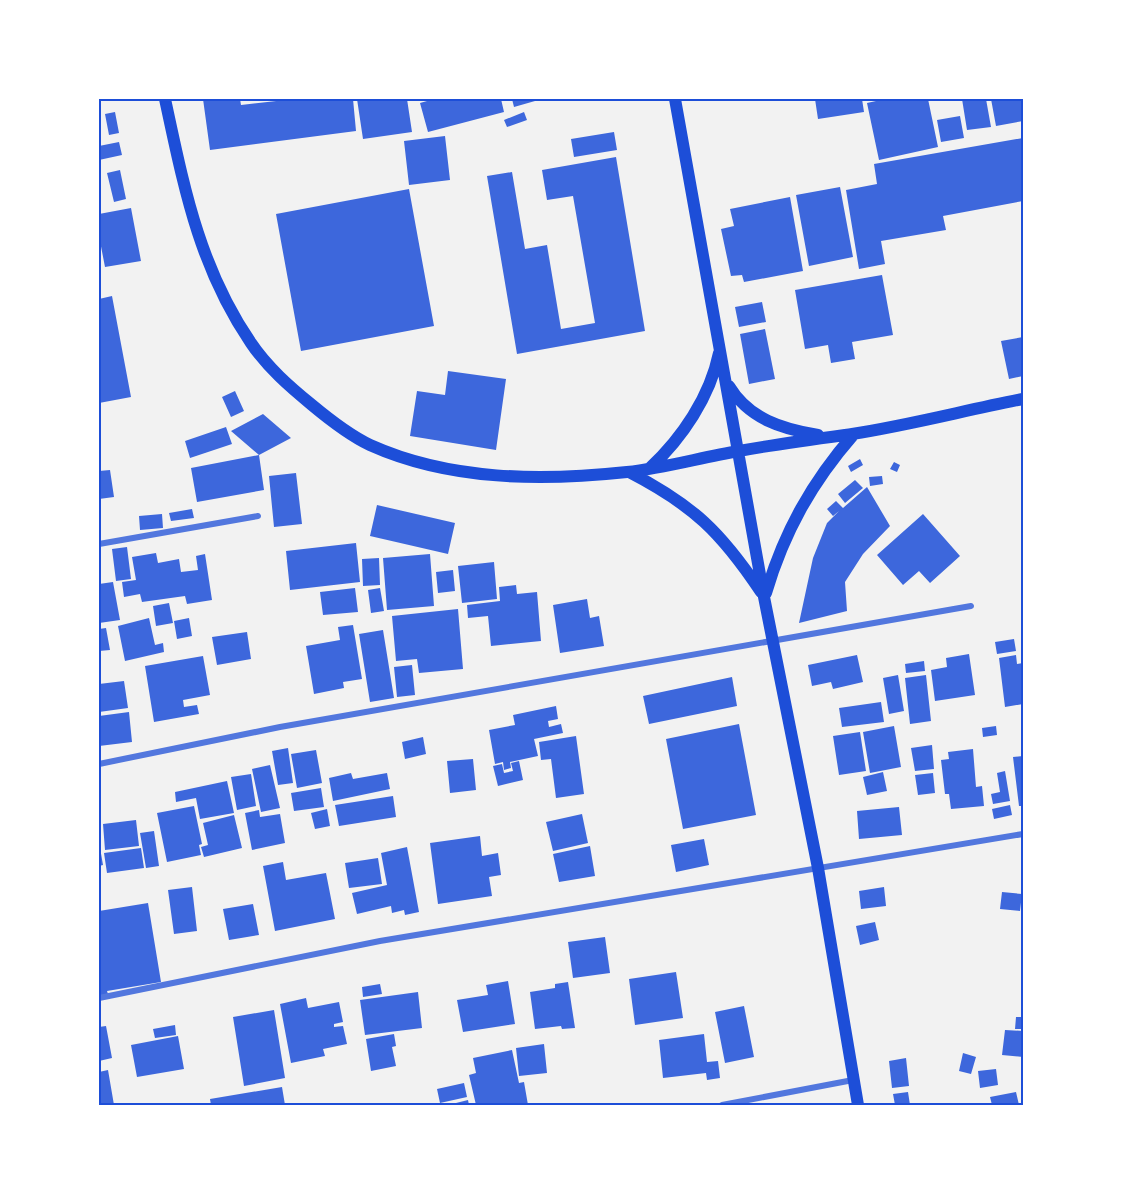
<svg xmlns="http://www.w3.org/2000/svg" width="1122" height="1204" font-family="'Work Sans',sans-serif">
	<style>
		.building { fill: #3d67dc }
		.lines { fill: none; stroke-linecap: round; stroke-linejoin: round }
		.minor { stroke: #5277de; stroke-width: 6 }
		.secondary { stroke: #1d4ed8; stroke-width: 12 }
		.neatline { fill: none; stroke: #1d4ed8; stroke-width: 2 }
	</style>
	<rect width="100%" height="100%" fill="#f2f2f2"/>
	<path class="building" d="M203 99H240L241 105 294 99H353L356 131 210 150Z
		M357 99H407L412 132 363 139Z
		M434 99H501L504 112 428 132 420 103Z
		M512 99H535V101L514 107Z
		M815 99H862L864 112 818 119Z
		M885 99H928L938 147 879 160 867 103Z
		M962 99H986L991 127 967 130Z
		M991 99H1023V121L996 126Z
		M115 112 119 133 109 135 105 114Z
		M524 112 527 120 507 127 504 120Z
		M960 116 964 138 941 142 937 120Z
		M614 132 617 150 574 157 571 139Z
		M445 136 450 180 409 185 404 141Z
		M1023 138V201L943 216 946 230 881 241 885 264 859 269 846 190 877 184 874 164Z
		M119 142 122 155 99 160V146Z
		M616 157 645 331 517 354 487 176 512 172 525 249 547 245 561 329 595 323 573 196 547 200 542 170Z
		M120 170 126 199 114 202 107 173Z
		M840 187 853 257 809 266 796 195Z
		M409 189 434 326 301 351 276 214Z
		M790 197 803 271 744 282 742 275 731 276 721 229 734 226 730 209Z
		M131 208 141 261 105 267 99 236V214Z
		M882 275 893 335 852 342 855 359 831 363 828 345 805 349 795 290Z
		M112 296 131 397 99 403V299Z
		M762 302 766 322 739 327 735 307Z
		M765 329 775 379 749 384 740 334Z
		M1023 337V376L1009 379 1001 341Z
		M448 371 506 379 496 450 410 436 417 391 445 395Z
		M235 391 244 411 231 417 222 397Z
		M263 414 291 438 259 455 231 431Z
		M226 427 232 444 190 458 185 441Z
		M259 455 264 490 197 502 191 468Z
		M860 459 863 465 851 472 848 466Z
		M894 462 900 465 897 472 890 469Z
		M110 470 114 497 99 499V471Z
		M296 473 302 524 274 527 269 476Z
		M882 476 883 484 870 486 869 477Z
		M855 480 863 488 845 503 838 494Z
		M867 487 890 526 863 554 845 582 847 611 799 623 813 558 827 523 839 511 833 516 827 509 836 501 843 508Z
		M377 505 455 523 448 554 370 536Z
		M192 509 194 518 171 521 169 513Z
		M162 514 163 528 140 530 139 516Z
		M923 514 960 556 930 583 919 571 903 585 877 555Z
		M356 543 360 582 290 590 286 551Z
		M127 547 131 579 116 581 112 549Z
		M156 553 158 563 179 559 181 572 198 570 196 556 205 554 212 600 187 604 185 596 142 602 140 594 124 597 122 582 136 580 132 557Z
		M430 554 434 606 387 610 383 558Z
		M379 558 380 585 363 586 362 559Z
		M494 562 497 599 462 603 458 566Z
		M453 570 455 591 438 593 436 572Z
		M113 582 120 620 99 623V584Z
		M516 585 517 594 537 592 541 641 491 646 488 616 468 618 467 605 500 601 499 587Z
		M355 588 358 612 323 615 320 592Z
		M380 588 384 611 371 613 368 590Z
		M587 599 590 618 599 616 604 646 560 653 553 605Z
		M169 603 173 623 156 626 153 606Z
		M458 609 463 669 419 673 417 659 396 661 392 616Z
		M149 618 155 645 163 643 164 652 125 661 118 626Z
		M189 618 192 636 177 639 174 621Z
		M353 625 362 679 343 682 344 688 314 694 306 646 340 640 338 627Z
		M106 628 110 650 99 651V629Z
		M383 630 394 698 370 702 359 634Z
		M247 632 251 659 217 665 212 637Z
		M1014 639 1016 651 997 654 995 642Z
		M969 654 975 695 935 701 931 670 947 667 946 658Z
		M857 655 863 682 833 689 831 682 812 686 808 665Z
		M1016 655 1017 664 1023 663V704L1005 707 999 658Z
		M203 656 210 695 183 700 184 707 197 705 199 714 154 722 145 666Z
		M924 661 925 671 906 673 905 664Z
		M412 665 415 695 397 697 394 667Z
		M898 675 904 711 889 714 883 678Z
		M926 675 931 721 910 724 905 678Z
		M732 677 737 706 649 724 643 696Z
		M124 681 128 708 99 712V684Z
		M881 702 884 722 842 727 839 708Z
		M556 706 558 719 548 721 549 727 561 724 563 733 534 739 538 756 510 762 511 768 504 770 503 762 495 764 489 730 515 725 513 715Z
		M129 712 132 742 99 746V716Z
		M739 724 756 815 683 829 666 739Z
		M894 726 901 767 870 773 863 732Z
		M996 726 997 735 983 737 982 728Z
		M860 732 866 771 839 775 833 736Z
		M576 736 584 794 556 798 551 759 541 760 539 742Z
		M423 737 426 754 405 759 402 742Z
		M932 745 934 769 915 771 911 748Z
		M288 748 293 783 278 785 272 751Z
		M973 749 976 787 982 786 984 806 951 809 949 794H945L941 760 949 759 948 752Z
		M316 750 322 783 297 788 291 754Z
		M1023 756V806H1019L1013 757Z
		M473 759 476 790 450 793 447 761Z
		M519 761 523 780 498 786 493 766 502 764 504 773 513 771 511 763Z
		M270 765 280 808 261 812 252 769Z
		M1005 771 1010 801 993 804 991 794 1000 792 997 773Z
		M883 772 887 791 867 795 863 777Z
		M351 773 353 779 387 773 390 789 333 801 329 778Z
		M933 773 935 793 918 795 915 775Z
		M251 774 256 806 237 810 231 777Z
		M227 781 234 813 200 819 196 798 176 802 175 792Z
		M321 788 324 807 294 811 291 793Z
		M393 796 396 817 339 826 335 805Z
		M1010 805 1012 815 994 819 992 809Z
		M194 806 202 844 199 845 201 855 167 862 157 813Z
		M899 807 902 835 859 839 857 811Z
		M327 809 330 826 315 829 311 813Z
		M259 810 260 817 280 814 285 843 252 850 245 813Z
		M582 814 588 843 553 851 546 822Z
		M234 815 242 848 204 857 201 847 208 845 203 823Z
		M136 820 139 846 105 850 103 824Z
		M154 831 159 866 146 868 140 833Z
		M480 836 482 856 498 853 501 875 489 877 492 896 438 904 430 843Z
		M704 839 709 865 676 872 671 845Z
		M99 842 103 865 99 866Z
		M590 846 595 876 559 882 553 854Z
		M407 847 419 912 405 915 404 910 392 913 391 906 357 914 352 893 387 885 381 853Z
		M141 848 144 868 107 873 104 853Z
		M378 858 382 884 349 888 345 863Z
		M283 862 286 880 326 873 335 919 275 931 263 866Z
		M192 887 197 931 174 934 168 890Z
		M884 887 886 906 861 909 859 891Z
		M1002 892 1022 894 1020 911 1000 909Z
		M148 903 161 982 107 991 108 994 99 996V911Z
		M253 904 259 935 229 940 223 909Z
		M875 922 879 940 860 945 856 926Z
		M605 937 610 973 573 978 568 942Z
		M676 972 683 1018 635 1025 629 979Z
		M508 981 515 1024 463 1032 457 1000 488 995 486 985Z
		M568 982 575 1028 562 1029 561 1026 535 1029 530 992 555 988V984Z
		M380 984 382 994 363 997 362 987Z
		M418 992 422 1028 365 1035 360 1000Z
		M306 998 308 1008 339 1002 343 1022 334 1024V1027L343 1026 347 1044 323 1049 325 1056 291 1063 280 1004Z
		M744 1006 754 1057 725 1063 715 1012Z
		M274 1010 285 1078 244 1086 233 1017Z
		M1016 1017H1023V1029H1015Z
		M175 1025 176 1035 155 1038 153 1029Z
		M106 1026 112 1058 99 1061V1027Z
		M1005 1030 1023 1031V1057L1002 1055Z
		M394 1034 396 1046 392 1047 396 1066 371 1071 366 1039Z
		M704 1034 707 1062 718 1061 720 1078 707 1080 706 1073 663 1078 659 1040Z
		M178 1036 184 1069 137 1077 131 1045Z
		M544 1044 547 1073 519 1076 516 1048Z
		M512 1050 519 1083 524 1082 528 1105H476L469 1075 476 1073 473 1058Z
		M963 1053 976 1057 971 1074 959 1071Z
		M906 1058 909 1086 892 1088 889 1061Z
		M996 1069 998 1085 980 1088 978 1071Z
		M108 1070 114 1105H99V1072Z
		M464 1083 467 1097 440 1103 437 1089Z
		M282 1087 285 1105H211L210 1099Z
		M908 1092 910 1105H895L893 1094Z
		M1016 1092 1019 1105H992L990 1097Z
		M468 1100 469 1105H452V1104Z"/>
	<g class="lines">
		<path class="minor" d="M99 544 258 516
			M99 764 280 727 971 606
			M99 998 380 941 1023 834
			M722 1105 853 1080"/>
		<path class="secondary" d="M165 99C184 187 199 267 251 343 267 367 290 387 312 405 330 420 349 435 370 445 450 481 542 481 627 472 665 468 702 457 739 451 777 444 815 439 852 434 910 425 966 410 1023 399
			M675 99 764 597 818 868 858 1105
			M729 386C749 419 782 429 818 435
			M650 468C682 438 710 397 719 353
			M629 472C693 505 721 532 761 592
			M766 593C784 532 812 482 854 434"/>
	</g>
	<rect width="1122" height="1204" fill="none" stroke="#ffffff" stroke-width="201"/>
	<rect x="100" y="100" width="922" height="1004" class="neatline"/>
</svg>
